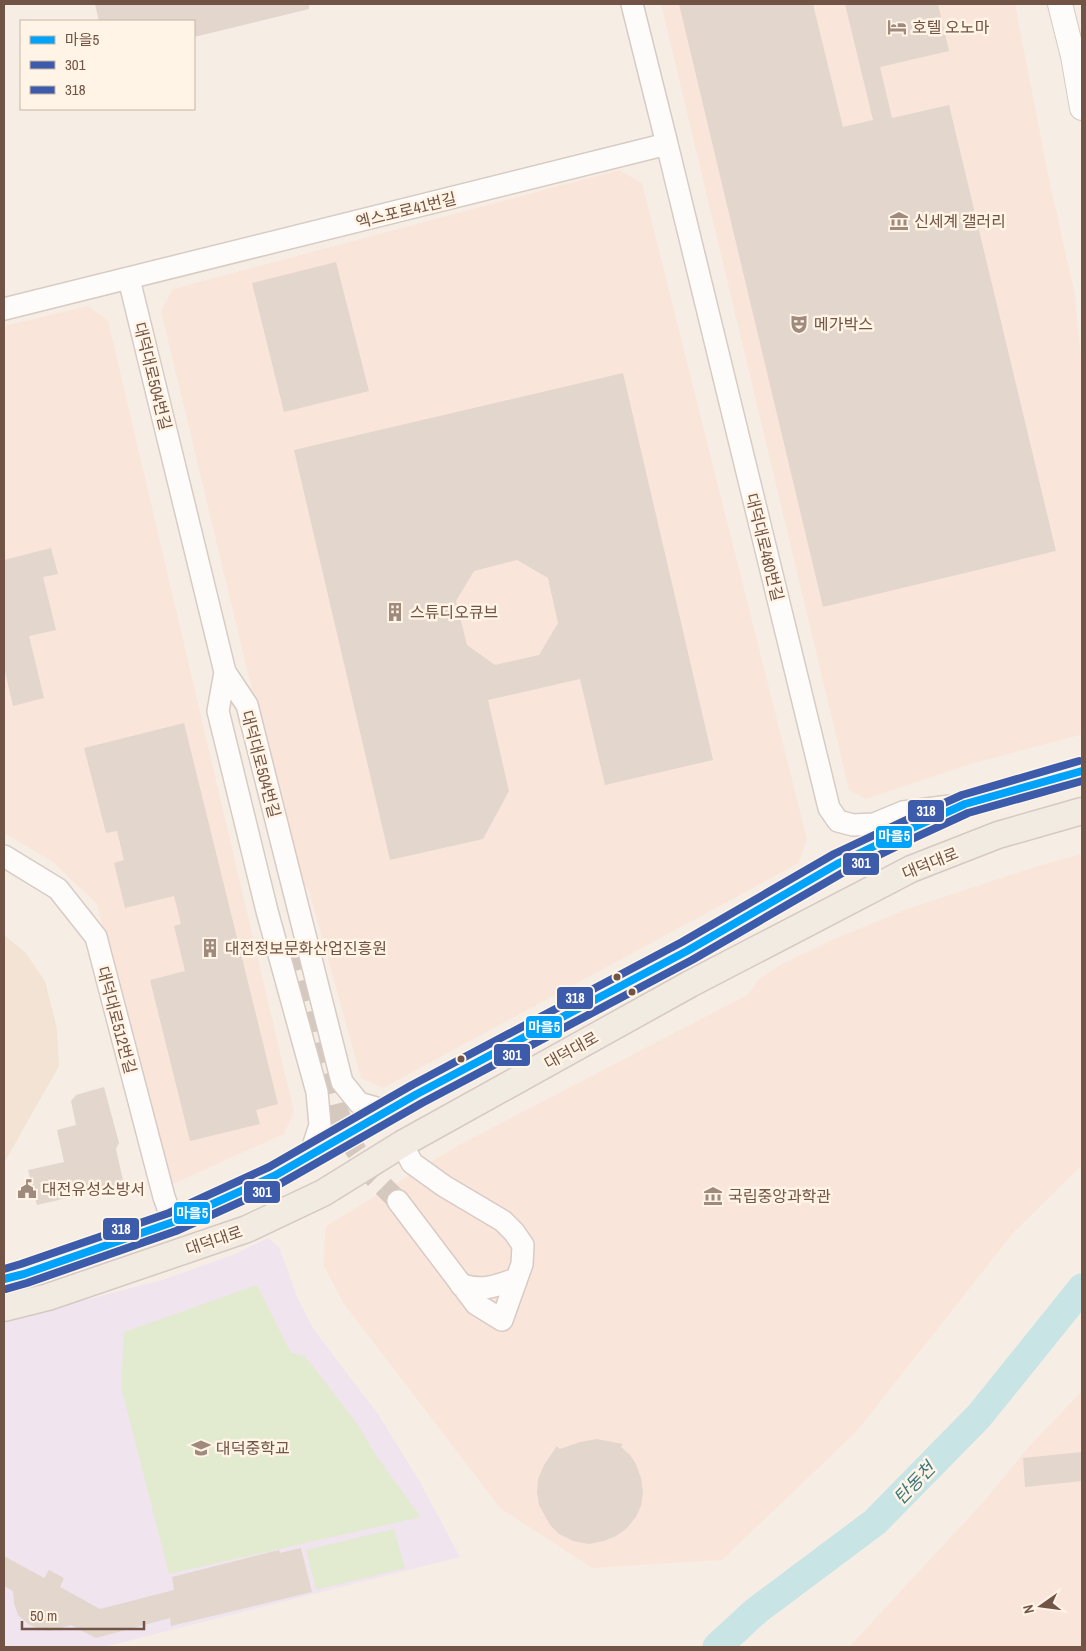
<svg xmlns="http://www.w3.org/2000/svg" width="1086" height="1651" font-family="'Archivo Narrow','Noto Sans KR',sans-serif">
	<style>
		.residential { fill: #f2e3d5 }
		.commercial { fill: #fae5db }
		.education { fill: #f0e4ef }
		.green { fill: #e2ebd0 }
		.pier { fill: #f6eee5 }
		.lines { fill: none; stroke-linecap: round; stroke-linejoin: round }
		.river { stroke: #c8e4e5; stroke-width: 29 }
		.building { fill: #e2d6cd; fill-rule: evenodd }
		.tertiary-tunnel { stroke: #d5c8be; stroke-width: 21; stroke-dasharray: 21 11; stroke-linecap: butt }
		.tertiary-casing { stroke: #d7cbc4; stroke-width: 24 }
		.secondary-casing { stroke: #d6cbc2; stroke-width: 26 }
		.primary-casing { stroke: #d5c9c3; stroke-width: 29 }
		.tertiary { stroke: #fefcfb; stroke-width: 21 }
		.secondary { stroke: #fefcfb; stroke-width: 24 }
		.primary { stroke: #f2ebe2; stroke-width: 26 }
		.bus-1-casing { stroke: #fff4e5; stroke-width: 11 }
		.bus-2-casing { stroke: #fff4e5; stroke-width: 11 }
		.bus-3-casing { stroke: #fff4e5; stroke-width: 11 }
		.bus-1 { stroke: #00a3fb; stroke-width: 8 }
		.bus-2 { stroke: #3d5bab; stroke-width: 8 }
		.bus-3 { stroke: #3d5bab; stroke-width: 8 }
		.bus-dot { fill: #725447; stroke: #fff4e5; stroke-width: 2 }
		.labels { text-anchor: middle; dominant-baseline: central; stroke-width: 5; stroke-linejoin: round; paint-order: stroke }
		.poi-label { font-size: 16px; fill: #725447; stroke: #fff4e5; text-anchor: start }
		.street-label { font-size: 16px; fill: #725447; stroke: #fff4e5 }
		.water-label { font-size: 18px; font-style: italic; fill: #3e787f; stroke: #fff4e5 }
		.line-badge { stroke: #fff4e5; stroke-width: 2 }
		.badge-label { font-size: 14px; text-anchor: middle; font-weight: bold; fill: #fff }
	</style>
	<rect width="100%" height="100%" fill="#f6eee5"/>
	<path class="residential" d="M4 935 25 952 45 981 57 1029 59 1066 4 1163Z"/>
	<path class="commercial" d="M661 4H1015L1048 174 1075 295 1082 369V733L1080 735 974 763 866 799 849 790Z
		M619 170 642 183 807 839 799 863 383 1088 361 1078 309 891 296 874 161 311 173 289Z
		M88 306 108 320 294 1112 284 1134 173 1184 162 1171 97 904 53 862 4 833V326Z
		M1082 854V1165L1014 1232 857 1431 722 1560 592 1568 500 1508 344 1304 323 1265 326 1226 459 1145 747 995 760 978 784 963 834 939 907 909 1044 864Z
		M1082 1391V1647H849L986 1499 1025 1451Z"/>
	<path class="education" d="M268 1238 279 1247 298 1299 314 1330 378 1414 420 1482 460 1557 104 1647H4V1321L162 1280 235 1254Z"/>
	<path class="green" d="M257 1285 291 1353 305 1356 358 1425 377 1457 421 1517 169 1574 121 1387 124 1332Z
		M394 1529 405 1568 316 1590 306 1550Z"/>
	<path class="pier" d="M1082 1252V1285L1080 1283 1072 1267Z"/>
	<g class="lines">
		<path class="river" d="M717 1647 756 1611 875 1522 979 1416 1082 1288"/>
	</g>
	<path class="building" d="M95 4H309V9L194 37V21H99Z
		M679 4H813L843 127 873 120 845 4H938L949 51 880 67 892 118 949 105 1056 551 823 607Z
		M336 262 369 391 284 412 252 283Z
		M623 373 713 760 605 785 580 679 488 700 509 791 483 839 390 860 294 450ZM517 560 548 578 558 623 539 655 495 665 467 645 456 601 474 571Z
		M51 548 58 574 43 577 56 630 29 636 44 698 13 706 4 667V560Z
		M184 723 278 1104 256 1110 260 1124 190 1141 150 980 185 971 174 926 181 924 174 896 125 908 114 863 124 860 117 831 106 833 84 748Z
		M104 1087 119 1143 116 1149 124 1185 37 1205 28 1170 64 1162 57 1130 76 1125 71 1101 76 1095Z
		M597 1439 623 1444 621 1447 630 1455 636 1464 641 1478 643 1493 641 1506 636 1517 626 1529 616 1536 604 1541 589 1544 573 1541 559 1534 550 1525 539 1505 537 1492 538 1479 544 1465 557 1446 560 1449 580 1442Z
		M1082 1452V1481L1025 1487 1023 1458Z
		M301 1548 312 1592 171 1626 170 1618 96 1638 71 1625 50 1631 41 1630 28 1624 18 1615 14 1603 13 1591 4 1586V1556L44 1578 49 1570 64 1578 60 1587 100 1609 174 1590 172 1577 279 1550 280 1553Z"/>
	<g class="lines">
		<path class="tertiary-tunnel" d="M296 949 337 1110 355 1149 375 1178 398 1201"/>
		<g class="tertiary-casing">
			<path id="tertiary" d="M667 144 829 808 838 821 853 825 874 824 903 812 950 806
				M129 279 225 672 247 705 342 1082 359 1103 387 1111
				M4 309 667 144 632 4
				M225 672 218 711 267 911 317 1092 320 1125 310 1156
				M4 856 58 889 96 937 164 1197 173 1222
				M398 1201 476 1304 502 1320 522 1264 523 1245 514 1232 503 1221 444 1186 412 1163 402 1144
				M461 1285C485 1291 493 1287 516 1279"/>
		</g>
		<g class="secondary-casing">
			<path id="secondary" d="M1060 4 1073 56 1082 108"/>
		</g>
		<g class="primary-casing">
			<path id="primary" d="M4 1279 24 1274 173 1222 274 1176 417 1094 687 951 839 863 908 830 965 804 1082 771
				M4 1308 48 1297 247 1229 323 1193 402 1144 690 984 911 869 998 835 1082 811"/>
		</g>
		<use href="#tertiary" class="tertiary"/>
		<use href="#secondary" class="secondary"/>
		<use href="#primary" class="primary"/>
		<g class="bus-1-casing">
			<path id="bus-1" d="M4 1279 24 1274 173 1222 274 1176 417 1094 687 951 839 863 908 830 965 804 1082 771"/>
		</g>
		<g class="bus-2-casing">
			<path id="bus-2" d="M6 1289 27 1283 176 1231 278 1185 422 1103 692 960 844 872 912 839 968 813 1082 781"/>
		</g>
		<g class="bus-3-casing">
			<path id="bus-3" d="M4 1269 21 1264 169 1213 269 1167 412 1085 682 942 834 854 904 821 962 795 1079 761"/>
		</g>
		<use href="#bus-1" class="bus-1"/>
		<use href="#bus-2" class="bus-2"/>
		<use href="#bus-3" class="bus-3"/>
	</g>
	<defs>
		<g id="hotel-bare" transform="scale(1.5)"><path d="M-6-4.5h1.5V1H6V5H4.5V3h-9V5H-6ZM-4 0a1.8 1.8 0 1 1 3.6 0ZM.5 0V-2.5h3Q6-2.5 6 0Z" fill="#a08a7e" stroke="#fff4e5" stroke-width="2.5" paint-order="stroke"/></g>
		<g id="museum-bare" transform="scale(1.5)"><path d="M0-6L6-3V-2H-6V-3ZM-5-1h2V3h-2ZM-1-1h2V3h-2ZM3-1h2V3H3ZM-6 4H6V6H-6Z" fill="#a08a7e" stroke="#fff4e5" stroke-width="2.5" paint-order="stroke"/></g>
		<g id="theatre-bare" transform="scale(1.5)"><path d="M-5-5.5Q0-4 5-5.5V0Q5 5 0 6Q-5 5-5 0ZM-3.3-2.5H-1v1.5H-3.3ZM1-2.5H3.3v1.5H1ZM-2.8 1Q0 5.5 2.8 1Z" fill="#a08a7e" stroke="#fff4e5" stroke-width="2.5" paint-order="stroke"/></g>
		<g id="building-bare" transform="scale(1.5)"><path d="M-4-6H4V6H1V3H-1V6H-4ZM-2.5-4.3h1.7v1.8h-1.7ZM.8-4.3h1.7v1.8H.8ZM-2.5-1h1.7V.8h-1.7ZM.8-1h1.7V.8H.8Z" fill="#a08a7e" stroke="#fff4e5" stroke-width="2.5" paint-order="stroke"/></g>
		<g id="civic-bare" transform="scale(1.5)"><path d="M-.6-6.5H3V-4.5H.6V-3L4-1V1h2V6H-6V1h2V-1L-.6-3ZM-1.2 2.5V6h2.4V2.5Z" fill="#a08a7e" stroke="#fff4e5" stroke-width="2.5" paint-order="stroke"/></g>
		<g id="school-bare" transform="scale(1.5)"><path d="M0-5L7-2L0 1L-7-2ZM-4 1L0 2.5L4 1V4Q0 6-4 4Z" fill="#a08a7e" stroke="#fff4e5" stroke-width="2.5" paint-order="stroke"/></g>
	</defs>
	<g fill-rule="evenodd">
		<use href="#hotel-bare" x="897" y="27"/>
		<use href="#museum-bare" x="899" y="221"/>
		<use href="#theatre-bare" x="799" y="324"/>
		<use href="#building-bare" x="395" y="612"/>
		<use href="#building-bare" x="210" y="948"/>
		<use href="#civic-bare" x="27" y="1189"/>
		<use href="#museum-bare" x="713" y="1196"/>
		<use href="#school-bare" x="201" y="1448"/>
	</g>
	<g class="bus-dot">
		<circle cx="617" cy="977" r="4.5"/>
		<circle cx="632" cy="992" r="4.5"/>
		<circle cx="461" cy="1059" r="4.5"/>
	</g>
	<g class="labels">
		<g class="poi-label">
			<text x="912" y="27">호텔 오노마</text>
			<text x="914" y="221">신세계 갤러리</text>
			<text x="814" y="324">메가박스</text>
			<text x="410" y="612">스튜디오큐브</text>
			<text x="225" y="948">대전정보문화산업진흥원</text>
			<text x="42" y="1189">대전유성소방서</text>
			<text x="728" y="1196">국립중앙과학관</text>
			<text x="216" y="1448">대덕중학교</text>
		</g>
		<g class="street-label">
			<text transform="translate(406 210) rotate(-14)">엑스포로41번길</text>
			<text transform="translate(153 376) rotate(76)">대덕대로504번길</text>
			<text transform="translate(765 547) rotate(76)">대덕대로480번길</text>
			<text transform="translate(261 764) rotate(75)">대덕대로504번길</text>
			<text transform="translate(930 863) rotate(-22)">대덕대로</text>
			<text transform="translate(117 1020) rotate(75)">대덕대로512번길</text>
			<text transform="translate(571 1050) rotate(-29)">대덕대로</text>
			<text transform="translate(214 1240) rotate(-19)">대덕대로</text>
		</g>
		<g class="water-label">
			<text transform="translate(914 1483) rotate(-46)">탄동천</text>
		</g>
	</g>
	<g class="line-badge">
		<rect x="907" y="799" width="38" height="24" rx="5" fill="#3d5bab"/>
		<rect x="875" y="825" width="38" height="24" rx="5" fill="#00a3fb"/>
		<rect x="842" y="852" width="38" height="24" rx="5" fill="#3d5bab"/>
		<rect x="556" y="986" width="38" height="24" rx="5" fill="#3d5bab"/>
		<rect x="525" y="1015" width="38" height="24" rx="5" fill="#00a3fb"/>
		<rect x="493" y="1043" width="38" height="24" rx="5" fill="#3d5bab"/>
		<rect x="243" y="1180" width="38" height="24" rx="5" fill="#3d5bab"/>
		<rect x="173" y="1201" width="38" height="24" rx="5" fill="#00a3fb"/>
		<rect x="102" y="1217" width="38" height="24" rx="5" fill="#3d5bab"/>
	</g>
	<g class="badge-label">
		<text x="926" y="816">318</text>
		<text x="894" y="841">마을5</text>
		<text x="861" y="868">301</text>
		<text x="575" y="1003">318</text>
		<text x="544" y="1032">마을5</text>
		<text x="512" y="1060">301</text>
		<text x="262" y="1197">301</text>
		<text x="192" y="1218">마을5</text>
		<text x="121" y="1234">318</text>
	</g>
	<rect width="1086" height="1651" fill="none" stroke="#725447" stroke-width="10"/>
	<rect x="20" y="20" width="175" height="90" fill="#fff4e5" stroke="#c7b4a6"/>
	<rect x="30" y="36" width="25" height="8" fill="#00a3fb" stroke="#c7b4a6"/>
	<text x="65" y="45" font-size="15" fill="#725447">마을5</text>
	<rect x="30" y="61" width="25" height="8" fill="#3d5bab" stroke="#c7b4a6"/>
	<text x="65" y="70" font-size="15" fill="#725447">301</text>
	<rect x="30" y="86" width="25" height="8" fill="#3d5bab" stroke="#c7b4a6"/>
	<text x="65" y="95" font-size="15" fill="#725447">318</text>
	<g transform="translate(1041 1606) rotate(256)" stroke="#fff4e5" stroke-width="4" paint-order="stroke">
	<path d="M0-4L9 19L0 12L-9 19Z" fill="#725447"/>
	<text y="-8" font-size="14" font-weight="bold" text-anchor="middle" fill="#725447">N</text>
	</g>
	<path d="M22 1621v8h122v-8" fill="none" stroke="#725447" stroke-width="2.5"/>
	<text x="30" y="1621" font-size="15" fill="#725447" stroke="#fff4e5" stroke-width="4" paint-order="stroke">50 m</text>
</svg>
